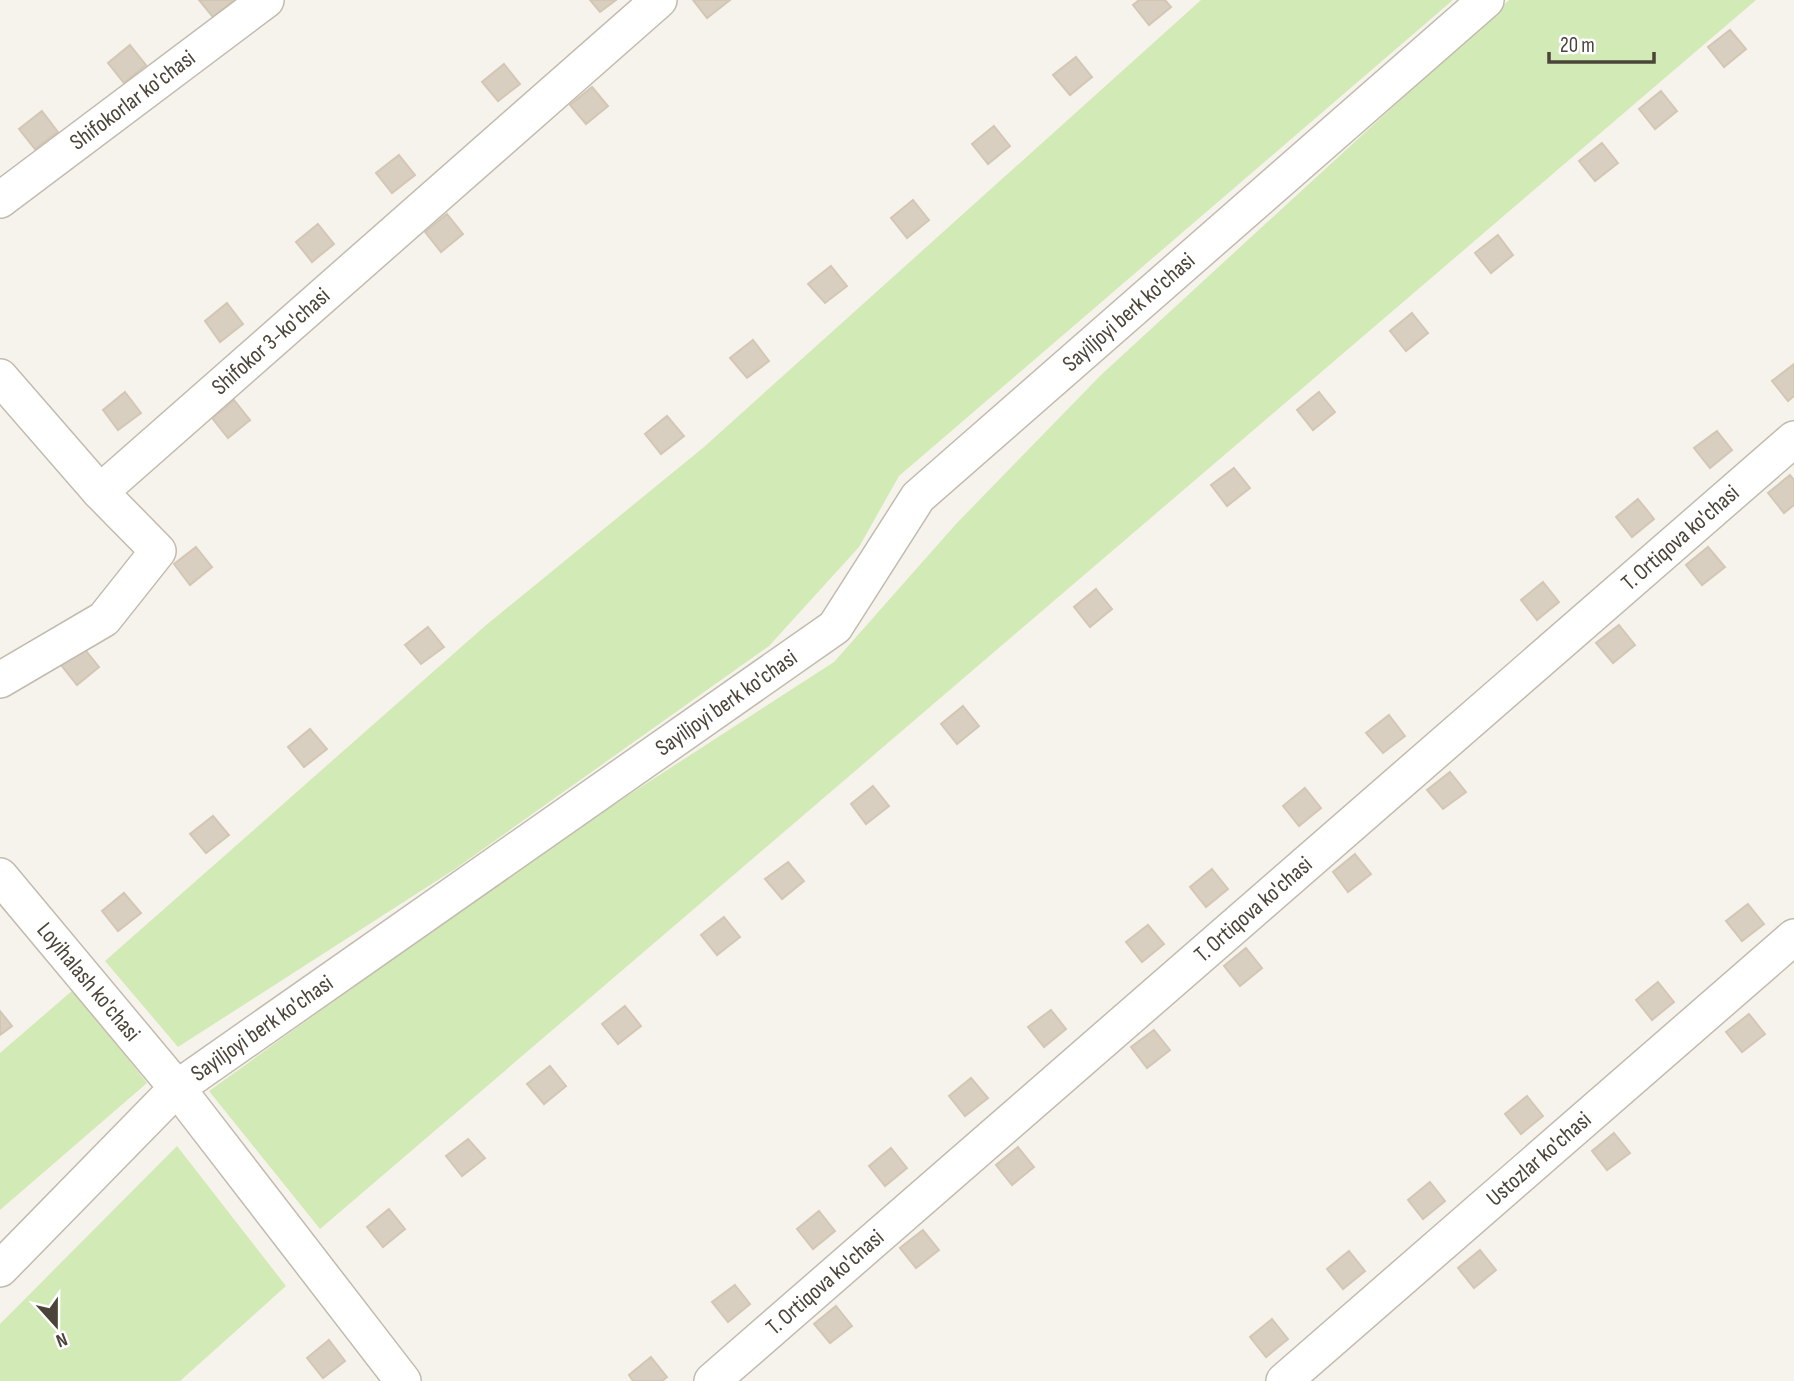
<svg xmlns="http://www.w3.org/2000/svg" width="1794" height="1381" font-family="'Sofia Sans Condensed',sans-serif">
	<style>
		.green { fill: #d2eab5 }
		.building { fill: #d8cfc1; stroke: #d3c7b4; stroke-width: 2 }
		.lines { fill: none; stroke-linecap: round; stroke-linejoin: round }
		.minor-casing { stroke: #c2bbae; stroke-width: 38 }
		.minor { stroke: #fff; stroke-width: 35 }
		.labels { text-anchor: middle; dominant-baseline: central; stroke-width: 5; stroke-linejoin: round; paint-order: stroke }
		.street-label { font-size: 23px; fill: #4b4439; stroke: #fff }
	</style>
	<rect width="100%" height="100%" fill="#f6f3ec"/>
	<path class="green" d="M1201 0H1453L899 476 859 547 769 646 455 869 178 1047 105 961 485 626 704 447Z
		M1509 0H1756L320 1229 209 1091 542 851 834 662 956 524 1101 375Z
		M73 990 147 1083 0 1210V1053Z
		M177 1146 286 1286 180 1381H0V1324Z"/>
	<path class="building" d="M199 0H235L213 17Z
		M590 0H616L600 12Z
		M693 0H730L707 18Z
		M1139 0H1165L1171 7 1149 25 1133 5Z
		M1730 30 1746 49 1724 67 1708 47Z
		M130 45 146 65 124 83 108 63Z
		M1076 57 1092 77 1070 95 1053 75Z
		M504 64 520 84 498 101 482 82Z
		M592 87 608 106 586 124 570 105Z
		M1661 91 1677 111 1655 129 1639 109Z
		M42 111 58 132 35 149 19 129Z
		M994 126 1010 146 988 164 972 144Z
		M1602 143 1618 163 1595 181 1579 161Z
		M399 155 415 175 392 193 376 173Z
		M913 200 929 220 907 238 891 218Z
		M447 214 463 234 441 252 425 232Z
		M318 224 334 244 312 262 296 242Z
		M1498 235 1513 255 1491 273 1475 253Z
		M831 266 847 286 825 303 808 284Z
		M227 303 243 324 220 342 205 321Z
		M1412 313 1428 333 1406 351 1390 331Z
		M753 340 769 361 747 378 730 358Z
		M1794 364V396L1788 401 1772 381Z
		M125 392 141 413 118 430 103 410Z
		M1319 392 1335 412 1313 430 1297 410Z
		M234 400 250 420 228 438 212 418Z
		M667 416 684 436 661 454 645 434Z
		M1717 431 1732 450 1710 468 1694 448Z
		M1234 468 1250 488 1227 506 1211 485Z
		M1790 475 1794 480V505L1784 513 1768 493Z
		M1638 499 1654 519 1632 537 1616 517Z
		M196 547 212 567 190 585 174 564Z
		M1708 547 1725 567 1702 585 1686 565Z
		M1543 582 1559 602 1537 620 1521 600Z
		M1096 589 1112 609 1090 627 1074 607Z
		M1619 625 1635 645 1613 663 1596 643Z
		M428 627 444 647 421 664 405 645Z
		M83 647 99 667 77 685 61 665Z
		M963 706 979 726 957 744 941 724Z
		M1389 715 1405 736 1383 753 1366 733Z
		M310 729 327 749 304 767 288 747Z
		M1450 772 1466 792 1443 809 1427 790Z
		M873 786 889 806 866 824 851 804Z
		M1305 788 1321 808 1299 826 1283 806Z
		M213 816 229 835 206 853 190 834Z
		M1355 854 1371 874 1348 892 1333 872Z
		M788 862 804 881 782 899 765 879Z
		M1212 869 1228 889 1206 907 1190 887Z
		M124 893 141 913 118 931 102 911Z
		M1748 904 1764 924 1742 941 1726 921Z
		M724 917 740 937 717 955 701 935Z
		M1148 925 1164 944 1142 962 1126 942Z
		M1246 948 1262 968 1240 986 1224 966Z
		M1658 982 1674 1002 1652 1020 1636 1000Z
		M625 1006 641 1026 618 1044 602 1024Z
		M1051 1010 1066 1029 1044 1047 1028 1027Z
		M0 1011 12 1026 0 1035Z
		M1749 1014 1765 1034 1742 1052 1726 1032Z
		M1154 1030 1170 1050 1147 1068 1131 1047Z
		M550 1066 566 1086 544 1104 527 1084Z
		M971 1078 988 1098 965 1116 949 1096Z
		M1527 1096 1543 1116 1521 1134 1505 1114Z
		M1614 1133 1630 1153 1607 1170 1592 1151Z
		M468 1139 485 1158 462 1176 446 1156Z
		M1018 1147 1034 1167 1012 1185 996 1165Z
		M891 1148 907 1168 885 1186 869 1166Z
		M1430 1182 1445 1201 1423 1219 1408 1200Z
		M389 1209 405 1229 383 1247 367 1227Z
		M819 1211 835 1231 813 1249 797 1229Z
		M923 1230 939 1250 916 1268 900 1248Z
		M1480 1250 1496 1270 1474 1288 1458 1268Z
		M1349 1251 1365 1271 1343 1289 1327 1269Z
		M735 1285 750 1304 728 1322 712 1302Z
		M836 1306 852 1326 830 1343 814 1324Z
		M1272 1319 1288 1339 1266 1357 1250 1337Z
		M329 1340 345 1361 323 1378 307 1358Z
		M651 1357 667 1377 662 1381H633L629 1375Z"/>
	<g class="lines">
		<g class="minor-casing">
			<g id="minor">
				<path id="s1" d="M0 200 266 0"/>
				<path d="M0 377 100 492"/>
				<path id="s2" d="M0 680 104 619 158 551 100 492 659 0"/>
				<path id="s3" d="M0 876 177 1088 0 1269"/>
				<path id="s4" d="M403 1381 177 1088 835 627 918 497 1486 0"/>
				<path id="s5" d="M712 1381 1794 439"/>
				<path id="s6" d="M1284 1381 1794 937"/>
			</g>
		</g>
		<use href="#minor" class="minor"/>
	</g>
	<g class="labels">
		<g class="street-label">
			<text stroke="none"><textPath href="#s1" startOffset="166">Shifokorlar ko'chasi</textPath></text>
			<text stroke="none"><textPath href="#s4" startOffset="1608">Sayiljoyi berk ko'chasi</textPath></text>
			<text stroke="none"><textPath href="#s2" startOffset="518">Shifokor 3-ko'chasi</textPath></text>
			<text stroke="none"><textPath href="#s5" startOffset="1284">T. Ortiqova ko'chasi</textPath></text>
			<text stroke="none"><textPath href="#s4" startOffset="1041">Sayiljoyi berk ko'chasi</textPath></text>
			<text stroke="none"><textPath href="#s5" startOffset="718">T. Ortiqova ko'chasi</textPath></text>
			<text stroke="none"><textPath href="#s3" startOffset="138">Loyihalash ko'chasi</textPath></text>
			<text stroke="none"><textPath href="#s4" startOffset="474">Sayiljoyi berk ko'chasi</textPath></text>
			<text stroke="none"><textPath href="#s6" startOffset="338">Ustozlar ko'chasi</textPath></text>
			<text stroke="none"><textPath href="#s5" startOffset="150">T. Ortiqova ko'chasi</textPath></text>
		</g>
	</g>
	<g transform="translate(56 1325) rotate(159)" stroke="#ffffff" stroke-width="5" paint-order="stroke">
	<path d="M0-5L12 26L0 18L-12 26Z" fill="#4b4439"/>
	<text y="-10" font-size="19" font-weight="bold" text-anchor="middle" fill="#4b4439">N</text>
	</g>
	<path d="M1549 52v10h105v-10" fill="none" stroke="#4b4439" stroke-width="3.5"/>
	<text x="1560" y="52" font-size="21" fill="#4b4439" stroke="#ffffff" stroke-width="5" paint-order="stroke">20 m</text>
</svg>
